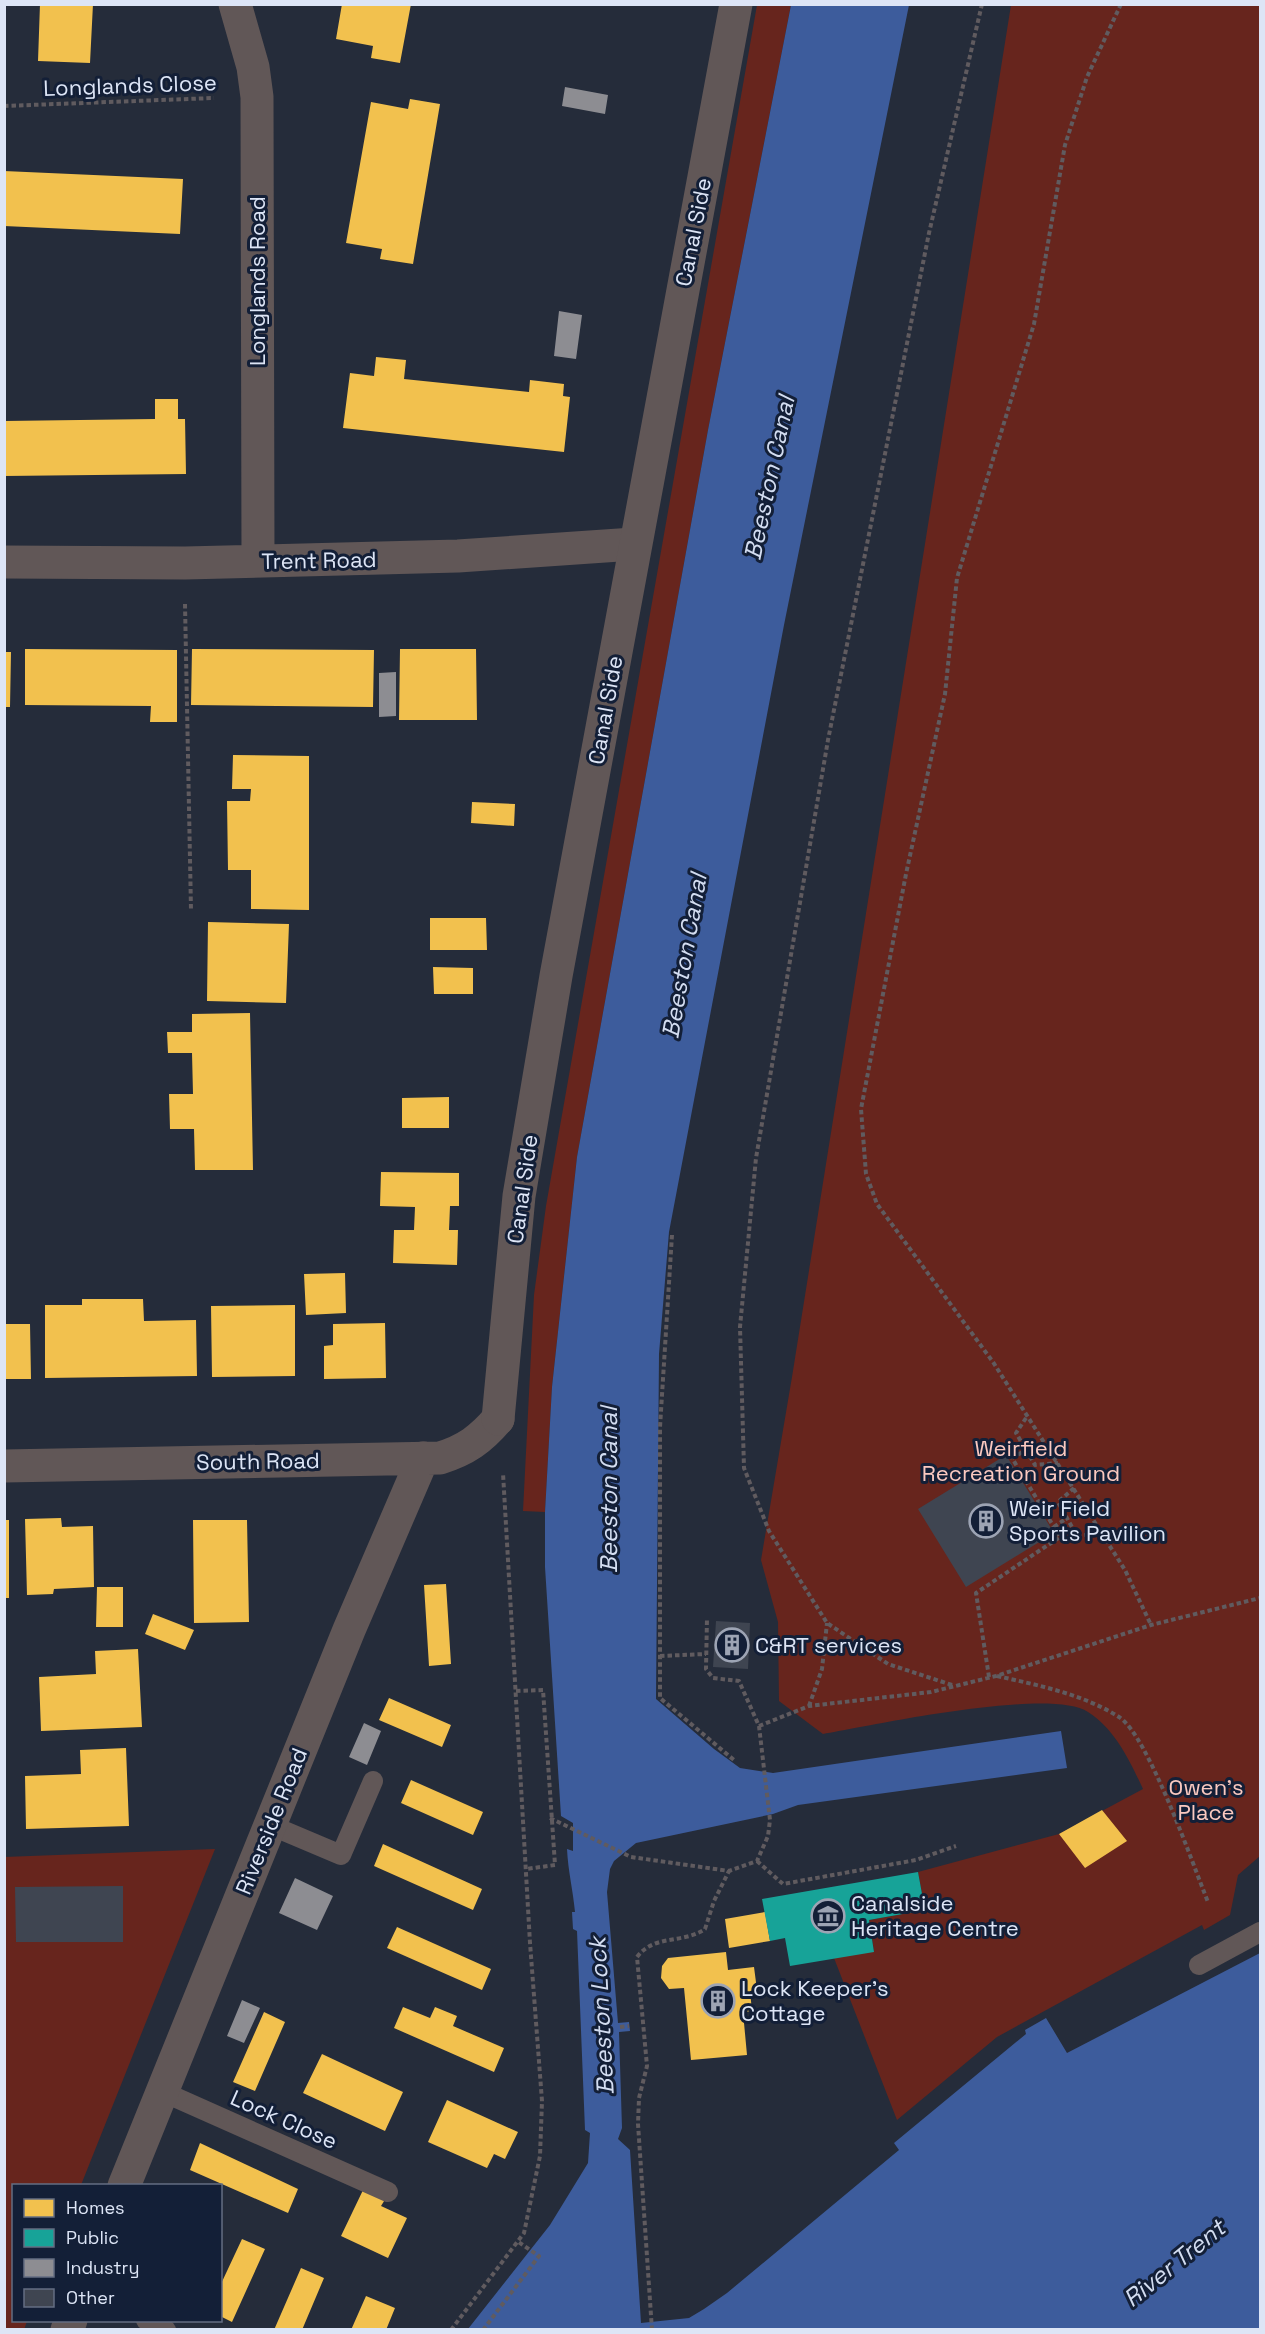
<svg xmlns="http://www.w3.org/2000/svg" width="1265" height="2334" font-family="'Space Grotesk',sans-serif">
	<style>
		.green { fill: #67251d }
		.water { fill: #3d5c9c }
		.homes { fill: #f2c14e }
		.public { fill: #17a398 }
		.industry { fill: #8d8d92 }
		.building { fill: #3f4551 }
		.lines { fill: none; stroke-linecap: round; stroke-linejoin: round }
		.path { stroke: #605b5f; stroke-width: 4; stroke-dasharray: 4.5 3; stroke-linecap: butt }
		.service { stroke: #615757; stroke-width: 20 }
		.minor { stroke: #615757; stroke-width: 33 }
		.tertiary { stroke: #615757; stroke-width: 33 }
		.labels { text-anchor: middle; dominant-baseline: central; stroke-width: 6; stroke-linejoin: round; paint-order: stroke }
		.street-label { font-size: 22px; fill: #dde5f6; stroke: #131f37 }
		.park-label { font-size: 22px; fill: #fbc9c0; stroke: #131f37 }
		.poi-label { font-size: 22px; fill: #dde5f6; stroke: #131f37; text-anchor: start }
		.water-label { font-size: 24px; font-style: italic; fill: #d3ddf1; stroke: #131f37 }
	</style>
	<rect width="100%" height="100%" fill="#252c3a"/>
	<path class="green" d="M757 5H791L708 430 577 1157 552 1387 545 1512 523 1511 534 1295 546 1206Z
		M1011 5H1260V1856L1238 1875 1230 1915 1204 1930 1202 1925 997 2037 897 2120 834 1958 874 1951 869 1920 925 1910 918 1872 1059 1834 1143 1789C1130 1761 1115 1729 1088 1712 1049 1687 875 1725 823 1734L779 1701 778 1622 761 1560 792 1377Z
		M215 1849 81 2185 14 2186V2320L27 2321 24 2330 4 2329V1857Z"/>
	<path class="water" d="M791 5H909L784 625 669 1232 659 1354 656 1699 714 1749 740 1768 773 1773 1061 1731 1067 1768 798 1805 773 1814 636 1843 614 1861 610 1869 607 1892 618 2023 629 2022 630 2031 619 2032 622 2128 618 2139 630 2150 641 2323 689 2318 704 2309 727 2293 899 2150 894 2143 1026 2034 1025 2030 1046 2018 1067 2053 1260 1953V2329H468L550 2225 588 2163 590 2133 585 2130 577 1931 573 1929 572 1912H575C573 1890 568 1871 567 1849L573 1851V1823L561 1816 545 1567V1512L552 1387 577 1157 708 430Z"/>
	<path class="homes" d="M40 4H93L90 63 38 61Z
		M342 4H411L400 63 371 58 373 46 336 39Z
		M410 99 440 104 413 264 380 259 382 249 346 243 371 102 408 109Z
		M4 171 183 179 180 234 4 226Z
		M376 357 406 360 404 379 529 392 530 380 564 384 563 396 570 397 564 452 343 428 350 373 374 376Z
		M155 399H178V419H185L186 474 4 476V421L155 419Z
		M25 649 177 650V722H150L151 706 25 705Z
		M192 649 374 650 373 707 191 705Z
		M400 649H476L477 720H399Z
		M4 652H11L10 707H4Z
		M233 755 309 756V910L251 909V870H228L227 801H250L251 789H232Z
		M472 802 515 804 514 826 471 823Z
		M430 918H486L487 950H430Z
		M208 922 289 924 286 1003 207 1001Z
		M433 967 473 968V994H434Z
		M250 1013 253 1170H195L194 1129H170L169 1094H193L192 1053H168L167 1032H192V1014Z
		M449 1097V1128H402V1098Z
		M381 1172 459 1173V1206H450L449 1230H458L457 1265 393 1263 394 1230H414L415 1207 380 1206Z
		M345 1273 346 1313 306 1315 304 1274Z
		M82 1299H143L144 1321 196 1320 197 1376 45 1378V1305H82Z
		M295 1305V1376L212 1377 211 1306Z
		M385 1323 386 1378 324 1379V1346L333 1345V1324Z
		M4 1324H30L31 1379H4Z
		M61 1518 62 1527 93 1526 94 1587 54 1589 53 1594 27 1595 25 1519Z
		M5 1520H9V1598H5Z
		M193 1520H247L249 1622 194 1623Z
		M446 1584 451 1664 429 1666 424 1585Z
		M97 1587H123V1627H96Z
		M153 1614 194 1630 185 1650 145 1634Z
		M138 1649 142 1727 41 1731 39 1677 96 1674 95 1651Z
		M389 1698 451 1725 442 1747 379 1720Z
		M126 1748 129 1826 26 1829 25 1776 81 1774 80 1750Z
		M411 1780 483 1812 473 1835 401 1803Z
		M1102 1810 1127 1841 1085 1868 1059 1834Z
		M383 1844 482 1889 473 1910 374 1866Z
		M765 1912 770 1941 729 1948 725 1919Z
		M397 1927 491 1969 482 1990 387 1948Z
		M726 1952 728 1970 754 1967 757 1990 750 1991 752 2011 743 2012 747 2055 691 2060 684 1988 669 1989 661 1978 662 1966 668 1958Z
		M403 2007 430 2018 435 2007 457 2016 453 2026 504 2048 494 2072 394 2028Z
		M264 2012 285 2022 255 2091 233 2082Z
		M322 2054 403 2092 385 2131 303 2093Z
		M447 2100 518 2132 505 2159 494 2154 487 2168 428 2142Z
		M200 2143 298 2189 288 2213 190 2170Z
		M364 2188 386 2198 381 2206 407 2218 388 2258 341 2236Z
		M242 2239 265 2249 232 2322 220 2316V2286Z
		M301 2268 324 2278 302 2330H274Z
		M366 2296 395 2308 386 2330H351Z"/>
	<path class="public" d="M918 1872 925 1910 869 1920 874 1952 790 1966 785 1938 770 1941 762 1899Z"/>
	<path class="industry" d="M565 87 608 95 605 114 562 106Z
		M559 311 582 315 576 359 554 356Z
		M396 672V716L379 717V673Z
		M364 1723 381 1731 367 1765 349 1757Z
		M295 1878 333 1896 317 1930 279 1913Z
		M242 2000 260 2008 244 2043 227 2036Z"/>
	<path class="building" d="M1006 1455 1054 1533 966 1587 918 1509Z
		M716 1621 750 1623 748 1669 713 1667Z
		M123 1886V1942H16L15 1887Z"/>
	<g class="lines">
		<path class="path" d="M1121 4 1087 77 1065 145 1034 324 957 578 945 694 906 874 861 1109 866 1174 877 1204 993 1362 1125 1570 1151 1625
			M4 106 214 98
			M185 604 191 910
			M672 1235 660 1427V1698L734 1760
			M1026 1418 1016 1433 1035 1465 1058 1463
			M1074 1488 1058 1502 1077 1536 1102 1533
			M1054 1527 1067 1518
			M660 1656 706 1654
			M997 1676C1037 1685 1083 1694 1119 1717 1148 1735 1193 1865 1208 1902
			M989 1677 976 1593 1060 1537 1012 1458 1026 1450
			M952 1685 888 1664 827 1623 769 1531 744 1468 740 1327 756 1158 828 740 929 233 982 4
			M516 1691 543 1690 554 1850 555 1865 526 1869
			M809 1706 822 1669 827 1623
			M759 1726 809 1706 931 1692 996 1676 1151 1625 1260 1598
			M550 1818 631 1857 729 1871 757 1861 768 1836 770 1820 759 1726 739 1681 713 1678 706 1669 707 1618
			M757 1861 783 1884 916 1860 956 1846
			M620 2027 629 2026
			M451 2330 524 2233 540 2156 542 2101 530 1943 503 1473
			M483 2330 539 2256 517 2241
			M652 2330 638 2124 639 2098 647 2066 637 1957C654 1934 683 1944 705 1929L714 1901 729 1871"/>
		<path class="service" d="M270 1825 341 1855 373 1781
			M1199 1965 1260 1932
			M161 2091 388 2192
			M146 2320 166 2330"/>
		<path class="minor" d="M235 4 253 67 257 97 258 561
			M4 562 185 563 458 556 634 544
			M4 1466 440 1458C466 1450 481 1439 498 1419
			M124 2186 349 1630 423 1458
			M67 2330 71 2320"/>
		<path class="tertiary" d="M498 1419 519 1196 556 976 736 4"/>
	</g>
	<defs>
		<g id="building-ring" transform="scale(1.725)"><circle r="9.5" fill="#131f37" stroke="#9da4b4" stroke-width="1.5"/><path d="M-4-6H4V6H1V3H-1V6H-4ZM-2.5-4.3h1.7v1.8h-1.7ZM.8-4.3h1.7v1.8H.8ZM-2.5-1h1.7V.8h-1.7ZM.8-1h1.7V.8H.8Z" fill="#9da4b4"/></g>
		<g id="museum-ring" transform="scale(1.725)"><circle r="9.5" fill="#131f37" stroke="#9da4b4" stroke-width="1.5"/><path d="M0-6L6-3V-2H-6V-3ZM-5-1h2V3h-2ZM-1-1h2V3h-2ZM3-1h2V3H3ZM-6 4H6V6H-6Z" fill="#9da4b4"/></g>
	</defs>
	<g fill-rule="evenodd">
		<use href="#building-ring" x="986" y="1521"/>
		<use href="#building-ring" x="732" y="1645"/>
		<use href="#museum-ring" x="828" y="1916"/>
		<use href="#building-ring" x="718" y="2001"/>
	</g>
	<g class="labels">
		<g class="street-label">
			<text transform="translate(130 85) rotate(-2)">Longlands Close</text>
			<text transform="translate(693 232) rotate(-79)">Canal Side</text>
			<text transform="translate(257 281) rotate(-90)">Longlands Road</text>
			<text transform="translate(319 560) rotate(-1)">Trent Road</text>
			<text transform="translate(605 710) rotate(-80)">Canal Side</text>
			<text transform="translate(522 1189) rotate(-82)">Canal Side</text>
			<text transform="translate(258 1461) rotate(-1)">South Road</text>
			<text transform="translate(271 1821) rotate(-68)">Riverside Road</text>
			<text transform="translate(284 2119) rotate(24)">Lock Close</text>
		</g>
		<g class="park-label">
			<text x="1021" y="1448">Weirfield<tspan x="1021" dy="25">Recreation Ground</tspan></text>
			<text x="1206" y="1787">Owen's<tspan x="1206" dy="25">Place</tspan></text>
		</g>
		<g class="poi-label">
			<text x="1009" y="1508">Weir Field<tspan x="1009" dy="25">Sports Pavilion</tspan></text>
			<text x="755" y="1645">C&amp;RT services</text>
			<text x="851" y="1903">Canalside<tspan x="851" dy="25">Heritage Centre</tspan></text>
			<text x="741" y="1988">Lock Keeper's<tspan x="741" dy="25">Cottage</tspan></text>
		</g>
		<g class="water-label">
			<text transform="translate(769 478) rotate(-78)">Beeston Canal</text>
			<text transform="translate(684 956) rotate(-80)">Beeston Canal</text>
			<text transform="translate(608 1490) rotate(-90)">Beeston Canal</text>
			<text transform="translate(601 2016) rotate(-93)">Beeston Lock</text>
			<text transform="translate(1174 2263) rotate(-39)">River Trent</text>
		</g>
	</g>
	<rect width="1265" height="2334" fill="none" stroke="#dde5f6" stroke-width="12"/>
	<rect x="12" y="2184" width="210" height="138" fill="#131f37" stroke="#646e83" stroke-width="1.5"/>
	<rect x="24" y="2199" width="30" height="18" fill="#f2c14e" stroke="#646e83" stroke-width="1.5"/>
	<text x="66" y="2214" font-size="18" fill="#dde5f6">Homes</text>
	<rect x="24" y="2229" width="30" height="18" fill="#17a398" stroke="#646e83" stroke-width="1.5"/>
	<text x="66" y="2244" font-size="18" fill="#dde5f6">Public</text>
	<rect x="24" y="2259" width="30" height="18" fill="#8d8d92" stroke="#646e83" stroke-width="1.5"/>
	<text x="66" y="2274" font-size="18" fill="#dde5f6">Industry</text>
	<rect x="24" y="2289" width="30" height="18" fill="#3f4551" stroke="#646e83" stroke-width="1.5"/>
	<text x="66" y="2304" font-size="18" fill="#dde5f6">Other</text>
</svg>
